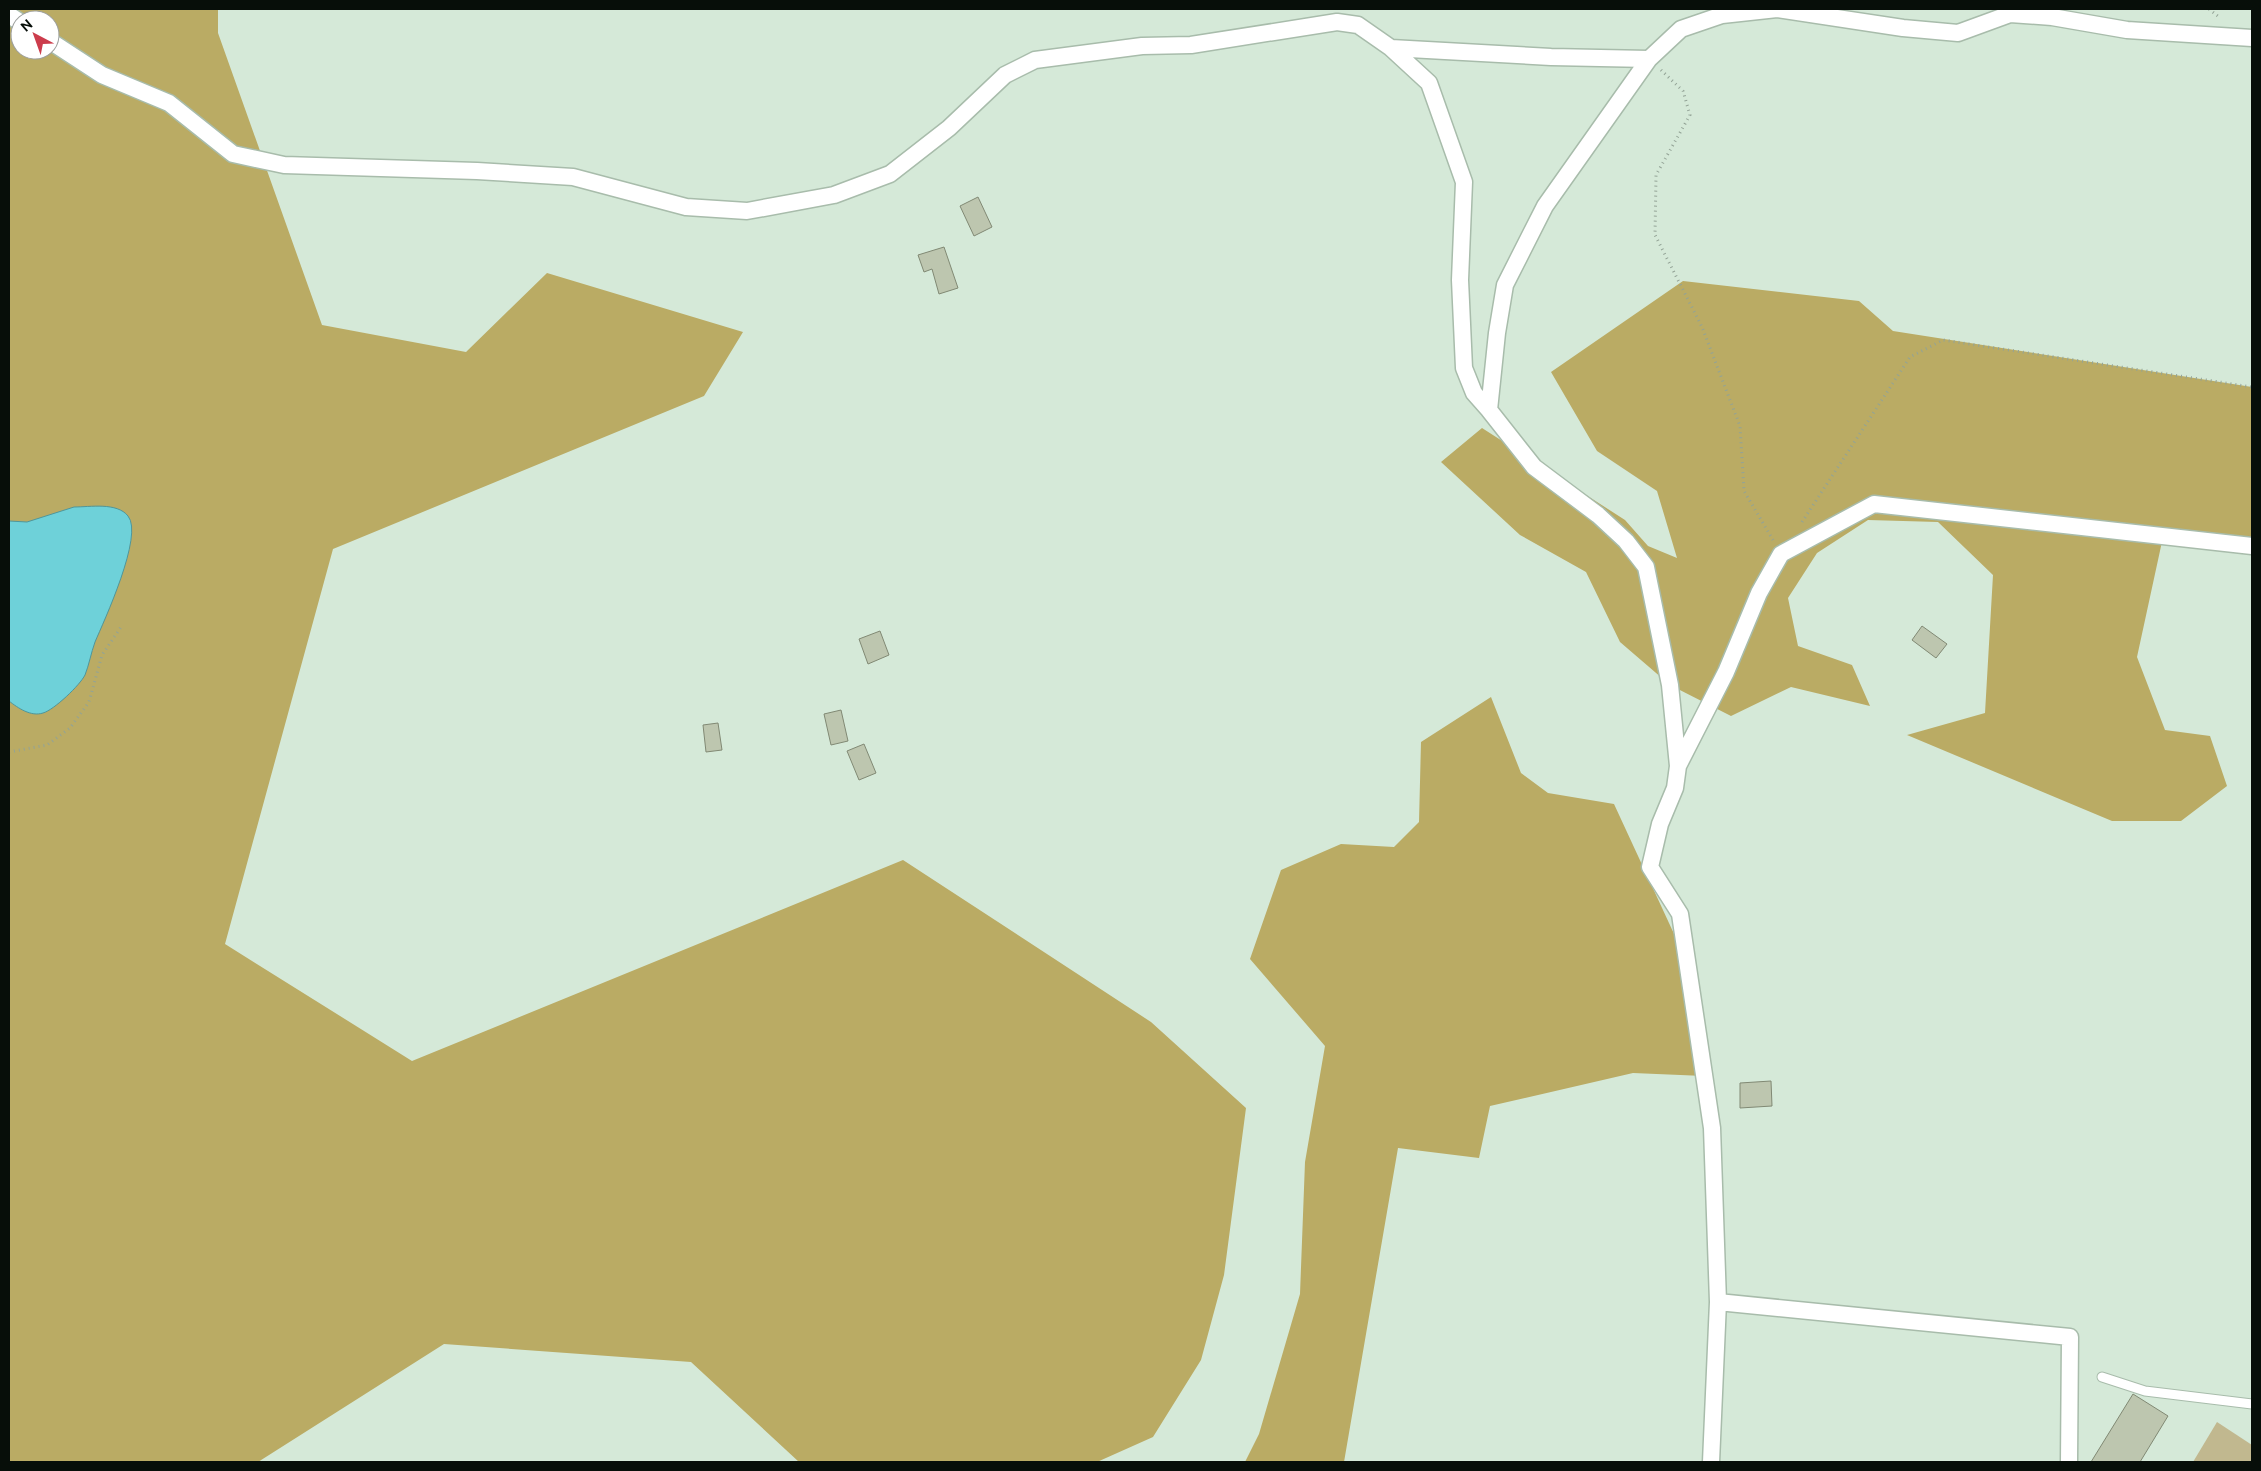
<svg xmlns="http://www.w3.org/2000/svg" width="2261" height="1471" font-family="Ubuntu,sans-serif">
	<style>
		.green { fill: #c1b88f }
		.forest { fill: #baab64; fill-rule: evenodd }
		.water { fill: #6ed1d9; stroke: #4f969b }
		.building { fill: #bdc6af; stroke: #818974 }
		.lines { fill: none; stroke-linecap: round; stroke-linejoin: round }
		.service-casing { stroke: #a8bcab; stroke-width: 11 }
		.minor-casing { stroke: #a8bcab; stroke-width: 19 }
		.path { stroke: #93a396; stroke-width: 3; stroke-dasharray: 1 4; stroke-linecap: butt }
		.service { stroke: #fff; stroke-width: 9 }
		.minor { stroke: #fff; stroke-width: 16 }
	</style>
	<rect width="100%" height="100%" fill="#d5e9d8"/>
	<path class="green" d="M2217 1422 2252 1445V1462H2193Z"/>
	<path class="forest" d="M9 9H218V33L322 325 466 352 547 273 743 332 704 396 333 549 225 944 412 1061 903 860 1151 1022 1246 1108 1224 1275 1201 1360 1153 1437 1097 1462H799L691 1362 444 1344 258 1462H9ZM20 20H50V50H20Z
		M1683 281 1859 301 1893 331 2252 387V546L2163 537 2137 657 2165 730 2210 736 2227 786 2181 821H2112L1907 735 1985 713 1993 575 1938 522 1868 520 1817 553 1788 598 1798 646 1852 665 1870 706 1791 687 1731 716 1670 685 1620 642 1586 572 1520 535 1441 462 1482 428 1625 520 1648 546 1677 558 1657 491 1597 451 1551 372Z
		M1491 697 1521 773 1548 793 1614 804 1687 962 1704 1076 1633 1073 1490 1106 1479 1158 1398 1148 1344 1462H1245L1259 1434 1300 1294 1305 1162 1325 1046 1250 959 1281 870 1341 844 1394 847 1419 822 1421 742Z"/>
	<path class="water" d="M74 507C90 507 117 502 128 516 144 535 104 621 95 642 91 653 89 665 85 675 80 685 54 710 43 713 31 717 18 708 9 701V521L27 522Z"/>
	<path class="building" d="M978 197 992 227 974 236 960 206Z
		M944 247 958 288 939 294 932 269 924 272 918 255Z
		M1922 626 1947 644 1936 658 1912 640Z
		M880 631 889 655 868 664 859 639Z
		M841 710 848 741 831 745 824 714Z
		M718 723 722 750 706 752 703 725Z
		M864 744 876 773 859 780 847 751Z
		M1771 1081 1772 1106 1740 1108V1083Z
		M2133 1394 2168 1416 2140 1462H2091Z"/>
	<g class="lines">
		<g class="service-casing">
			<path id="service" d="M2102 1377 2145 1391 2252 1404"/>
		</g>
		<g class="minor-casing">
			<path id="minor" d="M9 15 20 22
				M50 41 102 75 169 103 233 154 284 165 477 171 573 177 686 207 747 211 834 195 890 174 949 128 1005 75 1035 60 1142 46 1191 45 1337 22 1358 25 1391 48 1551 57 1649 59
				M1391 48 1429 83 1464 182 1460 280 1464 368 1474 393 1489 410
				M1678 766 1726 672 1759 593 1781 554 1874 504 2252 546
				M1718 1302 2070 1337 2069 1462
				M1711 1462 1718 1302 1712 1128 1680 914 1650 867 1660 824 1675 788 1678 766 1670 685 1646 567 1626 541 1598 515 1534 467 1489 410 1497 333 1505 285 1545 206 1649 59 1681 29 1722 15 1777 9 1903 28 1958 33 2010 14 2052 17 2127 30 2252 38"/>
		</g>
		<path class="path" d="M2209 9 2219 17
			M1661 70 1683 91 1690 115 1656 175 1655 235 1702 327 1740 426 1744 491 1773 540
			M1802 522 1910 357 1943 340 2252 387
			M9 752 47 745 70 728 89 702 102 655 121 627"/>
		<use href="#service" class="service"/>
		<use href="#minor" class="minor"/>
	</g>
	<rect width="2261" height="1471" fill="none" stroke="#070e09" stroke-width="20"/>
	<g transform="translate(35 35) rotate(319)"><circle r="24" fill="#ffffff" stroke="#9c9f9d"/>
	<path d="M0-4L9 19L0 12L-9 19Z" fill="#cc3c4c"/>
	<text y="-8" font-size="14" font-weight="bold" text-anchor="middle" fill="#070e09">N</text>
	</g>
</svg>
